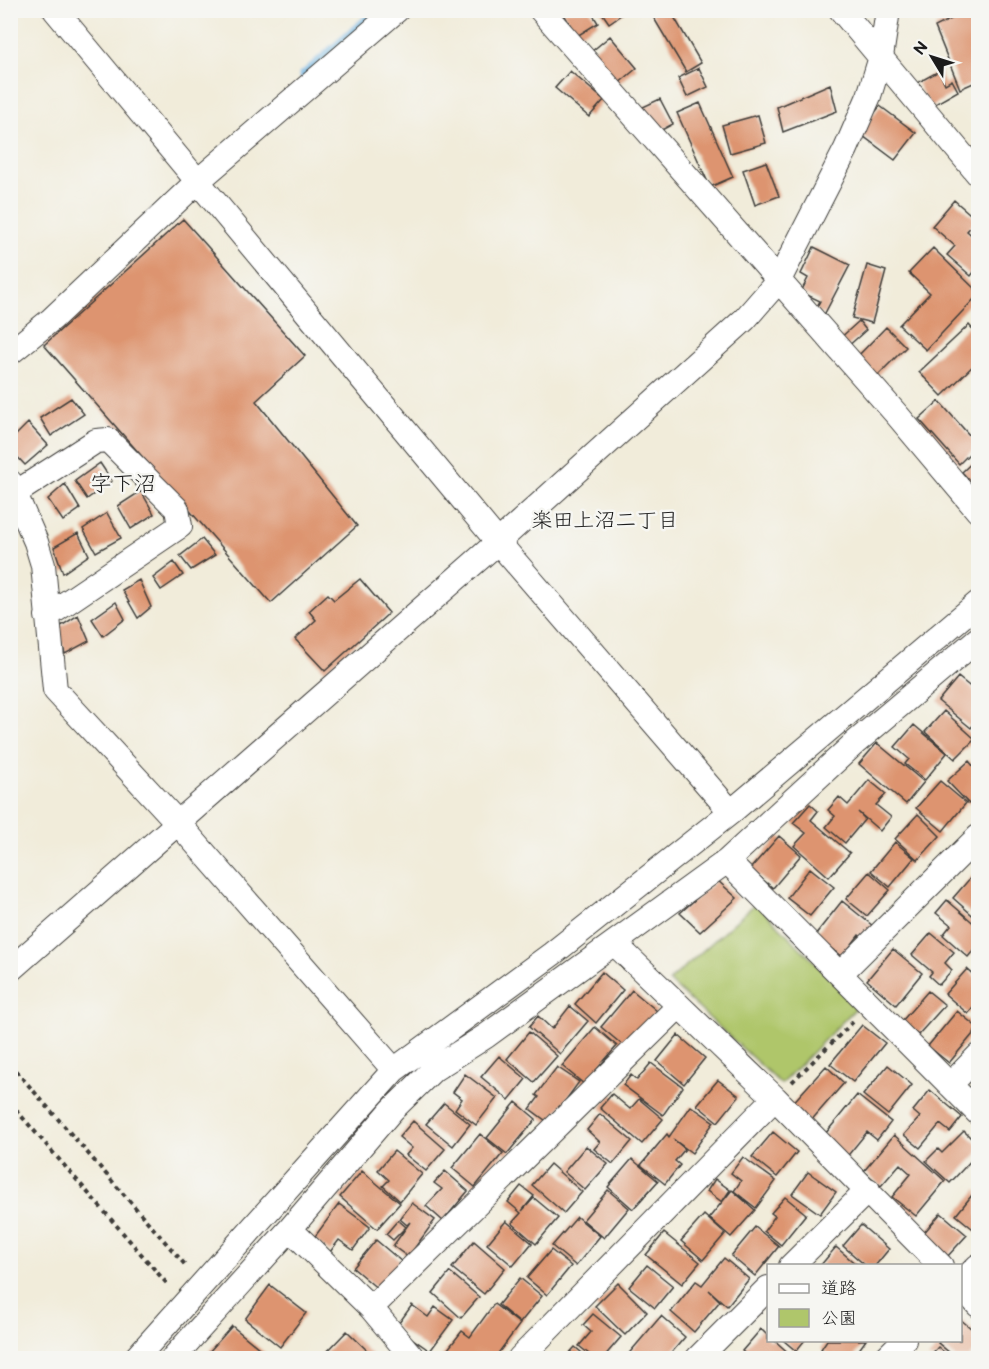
<svg xmlns="http://www.w3.org/2000/svg" width="989" height="1369" font-family="'Balsamiq Sans','Klee One',sans-serif">
	<style>
		.green { fill: #afc66b; stroke: #667144; stroke-width: 1.5 }
		.lines { fill: none; stroke-linecap: round; stroke-linejoin: round }
		.stream { stroke: #6bb2e2; stroke-width: 8 }
		.building { fill: #dd946f }
		.minor-casing { stroke: #3c3b38; stroke-width: 26 }
		.path { stroke: #3c3b38; stroke-width: 4; stroke-dasharray: 4.5 4.5; stroke-linecap: butt }
		.minor { stroke: #fff; stroke-width: 24 }
		.labels { text-anchor: middle; dominant-baseline: central; stroke-width: 5; stroke-linejoin: round; paint-order: stroke }
		.neighbourhood-label { font-size: 21px; fill: #1c1c1c; stroke: #f6f6f2 }
		.quarter-label { font-size: 22px; fill: #1c1c1c; stroke: #f6f6f2 }
	</style>
	<rect width="100%" height="100%" fill="#f6f6f2"/>
	<filter id="ink" filterUnits="userSpaceOnUse"><feTurbulence type="fractalNoise" baseFrequency=".0167" numOctaves="2"/><feDisplacementMap in="SourceGraphic" scale="12" xChannelSelector="R" yChannelSelector="G"/><feConvolveMatrix kernelMatrix="1 2 1 2 8 2 1 2 1" color-interpolation-filters="sRGB"/></filter>
	<filter id="wash" filterUnits="userSpaceOnUse"><feTurbulence type="fractalNoise" baseFrequency=".008" numOctaves="4" result="noise"/><feDisplacementMap in="SourceGraphic" scale="24" xChannelSelector="R" yChannelSelector="G"/><feGaussianBlur stdDeviation="1.35" result="paint"/><feColorMatrix in="noise" values="0 0 0 0 0 0 0 0 0 0 0 0 0 0 0 0 0 1.4 0 .05"/><feComposite in="paint" operator="in"/></filter>
	<g filter="url(#wash)">
		<rect width="100%" height="100%" fill="#f1ecda"/>
		<path class="green" d="M756 903 858 1006 781 1084 669 981Z"/>
		<g class="lines">
			<path class="stream" d="M303 75 377 10"/>
		</g>
		<g id="blocks">
			<path class="building" d="M590 10 598 23 577 36 562 11Z
				M600 10H628L609 23Z
				M649 10H670L701 63 686 72Z
				M969 10H978V81L960 89 935 27Z
				M610 36 637 68 618 84 591 52Z
				M699 68 708 87 687 97 678 78Z
				M570 71 604 100 589 117 555 88Z
				M939 71 945 84 952 80 958 91 930 107 917 83Z
				M830 84 837 111 783 132 777 107Z
				M660 99 673 124 656 133 643 107Z
				M700 103 733 177 710 187 677 113Z
				M880 106 916 133 895 160 859 133Z
				M758 115 766 143 730 153 722 125Z
				M766 162 779 196 755 205 743 170Z
				M954 200 977 220 967 231 978 241V267L971 276 947 255 955 246 932 226Z
				M183 219 305 356 256 401 357 526 271 603 44 345Z
				M814 247 850 265 824 315 815 310 820 301 801 292 808 278 801 274Z
				M933 248 978 292V295L926 350 899 325 930 293 909 273Z
				M867 265 886 271 872 323 852 318Z
				M859 321 866 330 845 349 838 340Z
				M969 325 978 335V361L942 396 919 372Z
				M886 327 906 347 875 378 855 359Z
				M71 398 84 414 51 436 40 418Z
				M939 401 978 445 959 464 919 419Z
				M28 423 48 445 25 465 10 449V441Z
				M978 457V490L962 472Z
				M100 463 112 481 87 499 75 481Z
				M65 484 80 509 63 521 48 499Z
				M141 491 154 514 131 529 118 506Z
				M107 513 121 538 96 552 83 529Z
				M78 533 89 555 63 573 54 547Z
				M202 539 215 555 191 570 180 556Z
				M174 562 183 575 161 590 153 578Z
				M360 579 389 613 325 671 295 639 316 620 309 611 328 594 334 600Z
				M139 580 151 607 138 618 122 590Z
				M116 602 125 619 103 636 92 619Z
				M78 615 89 641 65 654 58 628Z
				M958 677 978 693V719L971 728 938 701Z
				M944 711 975 739 955 759 925 732Z
				M914 725 947 753 925 780 905 764 909 759 895 747Z
				M877 743 924 782 906 804 859 764Z
				M969 761 978 772V795L969 804 947 781Z
				M869 780 886 794 876 805 891 817 880 831 858 812 865 819 845 843 826 827 835 816 828 810 839 797 848 805Z
				M940 781 966 803 943 831 916 808Z
				M810 804 818 811 811 820 850 853 829 877 794 846 806 833 793 823Z
				M918 814 940 836 918 860 895 839Z
				M779 836 801 855 773 888 750 869Z
				M895 842 914 858 890 887 871 871Z
				M810 868 834 887 810 916 787 898Z
				M869 872 890 890 867 916 846 899Z
				M972 876 978 882V920L953 898Z
				M717 880 737 898 700 932 680 913Z
				M947 900 978 927V945L968 957 943 935 951 925 936 913Z
				M842 901 878 930 868 942 859 935 842 957 815 935Z
				M931 933 954 952 945 963 952 970 939 985 929 976 932 972 912 955Z
				M893 949 922 973 896 1005 867 980Z
				M967 969 978 979V1002L968 1014 945 994Z
				M602 972 623 990 596 1023 575 1004Z
				M632 990 657 1011 626 1048 601 1027Z
				M928 991 945 1005 918 1035 902 1021Z
				M570 1006 588 1021 560 1054 529 1027 538 1016 552 1029Z
				M957 1011 978 1028 949 1063 928 1046Z
				M862 1025 885 1043 853 1082 830 1064Z
				M595 1027 617 1046 584 1084 562 1066Z
				M529 1032 557 1056 534 1082 507 1059Z
				M678 1035 705 1058 684 1084 657 1061Z
				M499 1056 526 1079 509 1100 481 1077Z
				M651 1063 683 1087 663 1115 623 1085 631 1075 637 1080Z
				M888 1065 912 1085 888 1115 863 1095Z
				M826 1066 844 1083 809 1123 790 1106Z
				M557 1067 579 1082 549 1123 530 1109 539 1097 536 1095Z
				M465 1074 497 1098 476 1125 455 1109 462 1099 453 1092Z
				M718 1080 739 1096 718 1122 697 1105Z
				M930 1090 962 1117 950 1132 940 1124 920 1148 904 1135 920 1117 913 1111Z
				M612 1094 630 1109 639 1099 663 1119 642 1144 600 1108Z
				M857 1095 891 1122 877 1140 867 1132 845 1159 821 1139Z
				M516 1102 536 1119 507 1154 487 1138Z
				M444 1103 470 1124 453 1146 426 1124Z
				M691 1106 714 1122 692 1153 673 1139 685 1149 675 1161 680 1165 665 1184 641 1165 667 1134 669 1137Z
				M600 1114 632 1141 613 1164 594 1149 600 1142 587 1130Z
				M413 1121 445 1149 426 1171 406 1155 412 1148 399 1137Z
				M964 1131 978 1145V1153L950 1183 926 1161 938 1149 942 1153Z
				M773 1132 797 1152 777 1177 752 1157Z
				M480 1134 503 1153 475 1187 452 1168Z
				M894 1135 945 1181 916 1216 892 1197 911 1174 900 1164 881 1186 864 1171Z
				M586 1146 608 1164 585 1190 564 1172Z
				M394 1151 422 1174 400 1201 383 1186 389 1180 378 1170Z
				M743 1157 776 1181 756 1208 734 1191 741 1181 731 1173Z
				M632 1159 658 1181 633 1209 608 1187Z
				M550 1164 582 1192 564 1213 532 1185Z
				M362 1171 400 1203 377 1229 340 1197Z
				M445 1171 468 1191 443 1221 426 1206 442 1189 434 1183Z
				M808 1172 836 1192 820 1214 792 1194Z
				M715 1179 730 1190 722 1202 707 1191Z
				M521 1186 534 1196 522 1211 534 1198 558 1218 536 1244 512 1223 521 1213 508 1202Z
				M977 1189 978 1191V1233L956 1215Z
				M608 1190 629 1208 604 1238 583 1220Z
				M732 1190 755 1210 731 1237 709 1218Z
				M785 1197 806 1214 781 1245 764 1231 775 1216 771 1213Z
				M412 1203 435 1220 408 1257 393 1246 410 1222 407 1225 400 1219Z
				M339 1204 370 1227 353 1250 339 1240 330 1252 313 1239Z
				M941 1213 967 1235 947 1257 922 1235Z
				M704 1215 725 1234 703 1260 681 1241Z
				M577 1217 600 1236 576 1266 552 1246Z
				M398 1220 406 1227 393 1240 386 1234Z
				M506 1221 532 1243 513 1266 487 1244Z
				M861 1225 889 1249 875 1266H866L843 1246Z
				M755 1227 779 1246 755 1276 731 1256Z
				M664 1233 700 1262 682 1284 646 1255Z
				M376 1240 402 1262 379 1290 353 1268Z
				M474 1241 505 1268 484 1294 452 1268Z
				M836 1247 858 1266H820Z
				M551 1250 571 1266 547 1295 527 1278Z
				M724 1258 749 1279 727 1306 709 1290 720 1301 694 1332 671 1312 696 1281 702 1285Z
				M647 1265 673 1286 655 1308 629 1287Z
				M450 1272 479 1297 461 1318 433 1293Z
				M520 1278 542 1296 520 1323 498 1305Z
				M618 1283 647 1312 625 1335 595 1306Z
				M270 1285 306 1313 280 1347 245 1319Z
				M494 1304 520 1324 496 1356 499 1358H441L462 1331 470 1337Z
				M412 1305 428 1317 435 1307 453 1320 430 1351 396 1327Z
				M593 1314 621 1337 603 1358H594L579 1346 591 1332 583 1325Z
				M661 1316 685 1337 667 1358H625Z
				M960 1319 978 1334V1347L968 1358H956L938 1343 940 1340H960Z
				M232 1326 271 1358H214L208 1353Z
				M761 1329 768 1336V1340H774L792 1356 790 1358H750L742 1351Z
				M347 1331 375 1358H321Z
				M783 1340H805L796 1351Z
				M827 1340H866L853 1358H834L821 1349Z
				M575 1347 588 1358H565Z
				M938 1347 951 1358H928Z"/>
		</g>
	</g>
	<g filter="url(#ink)">
		<use href="#blocks" fill-opacity="0" stroke="#3c3b38" stroke-width="1.5"/>
		<g class="lines">
			<g class="minor-casing">
				<path id="minor" d="M55 10 498 542 731 812
					M541 10 898 416 978 511
					M841 10 978 174
					M10 353 52 319 198 181 397 10
					M10 482 36 542 43 565 55 690 178 823 394 1070
					M17 492 96 441 108 440 177 509 180 526 47 616
					M727 861 978 1113
					M615 944 775 1098 941 1266
					M10 970 498 542 745 319 779 280 846 149 869 96 881 57 888 10
					M841 973 978 837
					M950 1085 978 1056
					M791 1266 868 1190
					M960 1284 978 1266
					M960 1285 978 1305
					M371 1308 679 1006
					M136 1358 394 1070 552 954 731 812 978 603
					M173 1358 290 1229
					M413 1358 371 1308 290 1229 392 1110 434 1069 486 1036 727 861 856 742 978 639
					M520 1358 775 1098
					M698 1358 768 1288
					M886 1358 904 1340"/>
			</g>
			<path class="path" d="M10 1064 187 1267
				M792 1082 855 1020
				M10 1103 169 1286"/>
			<use href="#minor" class="minor"/>
		</g>
	</g>
	<g class="labels">
		<g class="neighbourhood-label">
			<text x="605" y="520">楽田上沼二丁目</text>
		</g>
		<g class="quarter-label">
			<text x="123" y="484">字下沼</text>
		</g>
	</g>
	<rect width="989" height="1369" fill="none" stroke="#f6f6f2" stroke-width="36"/>
	<rect x="767" y="1264" width="195" height="78" fill="#f6f6f2" stroke="#9f9f9c" stroke-width="1.5"/>
	<rect x="779" y="1284" width="30" height="9" fill="#ffffff" stroke="#9f9f9c" stroke-width="1.5"/>
	<text x="821" y="1294" font-size="18" fill="#1c1c1c">道路</text>
	<rect x="779" y="1309" width="30" height="18" fill="#afc66b" stroke="#9f9f9c" stroke-width="1.5"/>
	<text x="821" y="1324" font-size="18" fill="#1c1c1c">公園</text>
	<g transform="translate(932 57) rotate(308)" stroke="#f6f6f2" stroke-width="4.5" paint-order="stroke">
	<path d="M0-4.5L10 22L0 15L-10 22Z" fill="#1c1c1c"/>
	<text y="-9" font-size="16" font-weight="bold" text-anchor="middle" fill="#1c1c1c">N</text>
	</g>
</svg>
